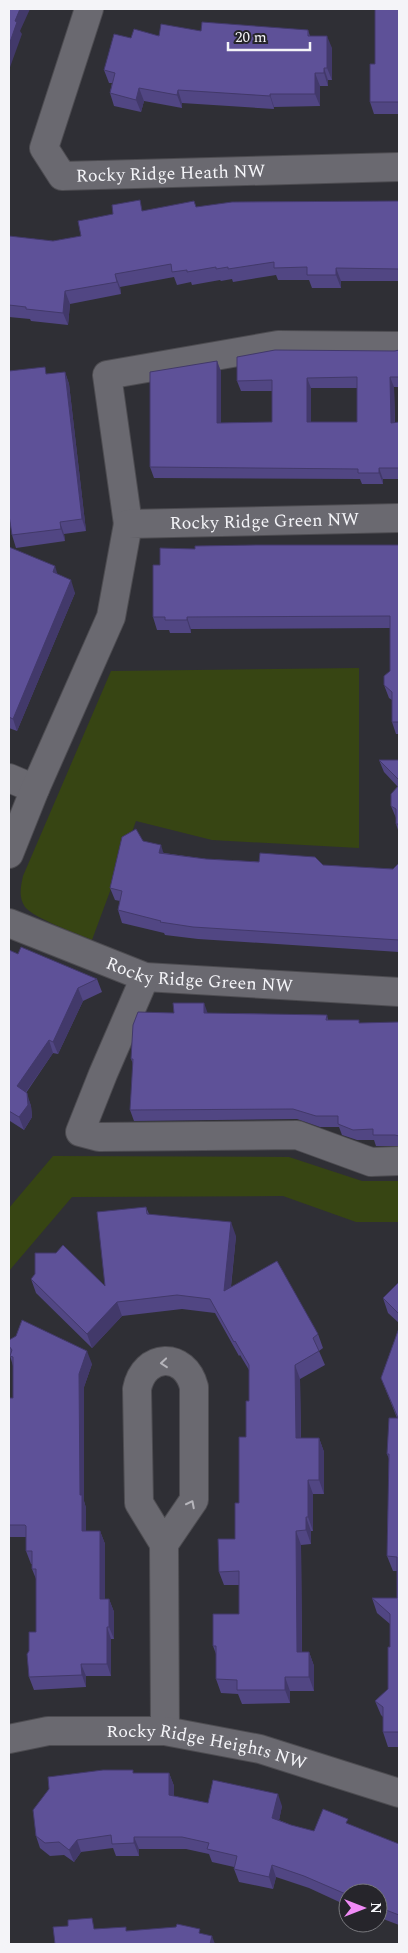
<svg xmlns="http://www.w3.org/2000/svg" width="408" height="1953" font-family="Spectral,serif">
	<style>
		.green { fill: #374513 }
		.lines { fill: none; stroke-linecap: round; stroke-linejoin: round }
		.minor-casing { stroke: #4d4c51; stroke-width: 30 }
		.minor { stroke: #6a6970; stroke-width: 28 }
		.wall { fill: #514683; fill-rule: evenodd }
		.shaded-wall { fill: #42396a }
		.building { fill: #5e5198; stroke: #42396a; fill-rule: evenodd }
		.oneway { stroke: #b6b5bb }
		.labels { text-anchor: middle; dominant-baseline: central; stroke-width: 4; stroke-linejoin: round; paint-order: stroke }
		.street-label { font-size: 18px; fill: #f4f4f8; stroke: #26252b }
	</style>
	<rect width="100%" height="100%" fill="#2f2f35"/>
	<path class="green" d="M359 668V848L212 840 136 821 92 940C77 933 35 919 25 907 18 897 21 886 23 876L111 671Z
		M53 1156 289 1157 362 1181H399V1222H356L283 1196 72 1197 9 1271V1208Z"/>
	<g class="lines">
		<g class="minor-casing">
			<g id="minor">
				<path id="s1" d="M89 9 44 148 62 176 399 167"/>
				<path d="M128 524 107 375 278 345 399 346"/>
				<path d="M9 778 35 789"/>
				<path id="s2" d="M9 854 35 789 111 617 128 524 399 518"/>
				<path id="s3" d="M9 923 145 977 399 992"/>
				<path d="M145 977 103 1074 80 1132 99 1137 297 1135 371 1162 399 1161"/>
				<path d="M164 1544 194 1500V1387C185 1351 144 1353 137 1389L139 1503 164 1544 165 1731"/>
				<path id="s4" d="M9 1739 48 1731H165L260 1749 399 1793"/>
			</g>
		</g>
		<use href="#minor" class="minor"/>
	</g>
	<path class="wall" d="M399 9V114H374L370 102 375 64Z
		M308 30 310 36 332 48V80H328V86H320V106L274 107V109L182 103V108L144 101 141 112 114 106 110 93 112 83H109L104 70 131 38 201 31Z
		M399 201V281H341V288H312L309 280H278L276 275 233 282 232 279 221 281 220 280 192 285 191 282 177 285 174 277 120 287 121 294 70 304 68 325 31 321 30 319 9 317V236L53 241 81 236 144 211 197 207Z
		M399 350V387H394L395 423 399 422V479H383V484H362L360 479 154 478 150 467 217 361 221 372V423L272 422V391H241L237 381ZM311 388H357V422H311Z
		M65 372 69 384 86 531 64 534 65 541 16 548 12 535 47 374Z
		M399 545V734H396L392 722V700L389 698 384 685 390 671V628L191 629V633H170L169 630H157L153 617 160 565 195 549Z
		M9 547 58 575 75 593 17 731 9 728Z
		M379 760H399V833L396 824V818L391 806 398 787 384 772Z
		M143 841 164 853 206 859 323 865 393 869 399 863V952L198 939 165 935 164 933 122 923 118 910 120 901 115 900 110 888Z
		M9 950 18 954 97 979 102 992 83 1001 58 1054 53 1053 26 1093 31 1106 32 1117 24 1130 10 1121 9 1123Z
		M174 1013H208L327 1015 328 1020 360 1023H399V1146H376L374 1140H357L342 1135 339 1127H320L297 1119 134 1121 130 1110 133 1064 131 1059Z
		M146 1207 149 1214 236 1236 231 1287 318 1334 323 1348 319 1351 325 1365 300 1379 301 1438H319L324 1452V1494H313V1531H311V1544L301 1545 302 1652H309L314 1666V1691H290V1703L242 1704 238 1694 221 1693 216 1679V1654L213 1646 239 1614V1585H224L219 1572 235 1539 246 1437 249 1401V1370L240 1355 239 1356 215 1313 182 1309 122 1316 92 1348 36 1293 31 1279 105 1286Z
		M399 1282V1323L388 1313 383 1298Z
		M399 1328V1747H388L383 1732V1717L381 1715 375 1701 388 1689 390 1647V1624L377 1613 372 1598H397V1571H393L387 1556 389 1459 387 1454 397 1418 381 1378Z
		M9 1340 92 1364 84 1387V1501L86 1508V1531H100L105 1544V1599H109L114 1612V1639H111V1676H86V1687L34 1690 29 1677V1651L36 1632V1579L32 1569V1564H31L26 1551V1537H9V1398H13V1366L9 1352Z
		M134 1773H169L174 1786V1796L208 1803 282 1806 279 1820 291 1825 314 1831 350 1825 399 1844V1925L378 1917V1893H348V1906L309 1888 276 1877 273 1889 239 1882 234 1869V1867L212 1862 209 1854 186 1849H139V1856H116L113 1848 81 1852 74 1862 64 1855 50 1856 40 1848 36 1836Z"/>
	<path class="shaded-wall" d="M20 9H30L20 31 22 34 9 70V45L15 21Z
		M327 36 332 48V80L327 68Z
		M324 68 328 80V86L324 73Z
		M315 73 320 86V106L315 94Z
		M139 88 144 101 141 112 136 100Z
		M178 90 182 103V108L177 95Z
		M270 94 274 107V109L270 96Z
		M336 268 341 281V288L336 275Z
		M115 274 120 287 121 294 117 282Z
		M65 291 70 304 68 325 63 313Z
		M217 361 221 372V434L217 423Z
		M65 372 69 384 86 531 82 519Z
		M390 377 394 387 395 433 391 423Z
		M307 378 311 388V433L307 422Z
		M379 468 383 479V484L379 473Z
		M60 522 64 534 65 541 61 529Z
		M55 566 59 579 53 572Z
		M71 580 75 593 17 731 13 719Z
		M187 617 191 629V633L187 620Z
		M161 845 165 858 159 853Z
		M78 988 83 1001 58 1054 53 1042Z
		M204 1003 208 1014 204 1013Z
		M49 1040 53 1053 21 1099 17 1086Z
		M27 1093 31 1106 32 1117 24 1130 19 1117Z
		M231 1222 236 1236 229 1304 224 1291Z
		M117 1302 122 1316 92 1348 87 1334Z
		M87 1351 92 1364 84 1387V1501L86 1508V1544L82 1531 80 1495 79 1374Z
		M295 1365 300 1379 301 1452 296 1438Z
		M319 1438 324 1452V1494L319 1480Z
		M308 1480 313 1494V1531L308 1517Z
		M306 1517 311 1531V1544L306 1530Z
		M100 1531 105 1544V1612L100 1599Z
		M296 1531 301 1545 302 1666 297 1652Z
		M109 1599 114 1612V1639L109 1627Z
		M107 1627 111 1639V1676L107 1664Z
		M309 1652 314 1666V1691L309 1677Z
		M81 1664 86 1676V1687L82 1675Z
		M285 1677 290 1691V1703L285 1690Z
		M169 1773 174 1786V1808L169 1795Z
		M278 1794 282 1806 277 1830 272 1818Z
		M134 1837 139 1849V1856L134 1843Z
		M77 1840 81 1852 74 1862 69 1850Z
		M272 1865 276 1877 273 1889 269 1877Z
		M212 1936 215 1944H210Z"/>
	<path class="building" d="M9 9H20L15 21 17 22 9 45Z
		M375 9H399V102H370V64H375Z
		M202 22 308 30V36H327V68H324V73H315V94H270V96L178 90 177 95 139 88 136 100 110 93 115 73 104 70 114 34 131 38 134 29 159 36 161 24 201 31Z
		M140 200 142 211 194 201 196 207 232 202 399 201V269L336 268V275H307V267L274 268V262L228 269V267L216 269V267L187 272V270L172 272 171 264 115 274 117 282 65 291 63 313 26 309V307L9 305V236L53 241 81 236 78 221 113 214 112 205Z
		M275 350 395 351 399 350V377H390L391 423 399 422V468H379V473H358V469L150 467V372L217 361V423L272 422V380L237 381V357ZM357 377V422H307V378Z
		M45 367 46 374 65 372 82 519 60 522 61 529 12 535 9 515V371Z
		M256 545H399V722H392V692L384 685V676L390 671V616L187 617V620H165V617H153V565H160V548L195 549V546Z
		M9 547 55 566 53 572 71 580 13 719 9 717Z
		M379 760H399V780Z
		M399 785V824H396V809L391 806V794Z
		M136 829 143 841 161 845 159 853 206 859 259 862 260 853 315 857 323 865 393 869 399 863V940L193 927 160 922 161 921 118 910 122 891 110 888 122 837Z
		M21 947 97 979 78 988 53 1042 49 1040 17 1086 27 1093 28 1105 19 1117 9 1111V950L18 954Z
		M173 1003H204V1013L327 1015 326 1020H359V1023L399 1022V1136L395 1135H373V1129L353 1130 338 1124V1116H316L293 1109 130 1110 133 1059H131L133 1025 138 1012 174 1013Z
		M146 1207 147 1214 231 1222 224 1291 277 1261 318 1334 313 1338 319 1351 295 1365 296 1438H319V1480H308V1517H306V1530L296 1531 297 1652H309V1677H285V1690H237V1680L216 1679V1646H213V1614H239V1571L219 1572 218 1539H235V1503H239V1437H246V1401H249V1365L235 1341 234 1342 210 1299 177 1295 117 1302 87 1334 31 1279 35 1274V1253H56L63 1245 105 1286 97 1212Z
		M399 1282V1314L383 1298Z
		M22 1320 87 1351 79 1374 80 1495H82V1531H100V1599H109V1627H107V1664H81L82 1675 29 1677 27 1654 29 1651V1632H36V1569H32V1551H26V1526L25 1525H9V1398H13V1357L10 1356 12 1350 9 1346V1340L16 1336Z
		M399 1328V1732H383V1707L375 1701 388 1689V1647H390V1614L372 1598H397V1557L387 1556 389 1454H387L389 1418H398L381 1378Z
		M103 1770H133V1773H169V1795L208 1803 213 1780 278 1794 272 1818 291 1825 314 1831 323 1809 348 1819 346 1823 399 1844V1915L378 1907V1893H348V1895L304 1876 272 1865 269 1877 234 1869 237 1856 207 1849 209 1843 182 1837H134V1843L112 1844 111 1835 77 1840 69 1850 59 1842 45 1843 36 1836 33 1810 49 1789 48 1777Z
		M92 1918 94 1929 126 1927V1931L176 1927 177 1924 200 1929 199 1933 212 1936 210 1944H55L53 1927 68 1926V1920Z"/>
	<defs><path id="oneway-chevron" d="M-2-3.5L2.5 0L-2 3.5" fill="none" stroke-width="1.6" stroke-linecap="round" stroke-linejoin="round" transform="scale(1.25)"/></defs>
	<g class="oneway">
		<use href="#oneway-chevron" transform="translate(164 1363) rotate(175)"/>
		<use href="#oneway-chevron" transform="translate(191 1504) rotate(-63)"/>
	</g>
	<g class="labels">
		<g class="street-label">
			<text stroke="none"><textPath href="#s1" startOffset="288">Rocky Ridge Heath NW</textPath></text>
			<text stroke="none"><textPath href="#s2" startOffset="489">Rocky Ridge Green NW</textPath></text>
			<text stroke="none"><textPath href="#s3" startOffset="200">Rocky Ridge Green NW</textPath></text>
			<text stroke="none"><textPath href="#s4" startOffset="200">Rocky Ridge Heights NW</textPath></text>
		</g>
	</g>
	<rect width="408" height="1953" fill="none" stroke="#f4f4f8" stroke-width="20"/>
	<g transform="translate(363 1908) rotate(90)"><circle r="24" fill="#26252b" stroke="#78787d"/>
	<path d="M0-4L9 19L0 12L-9 19Z" fill="#f08bf6"/>
	<text y="-8" font-size="14" font-weight="bold" text-anchor="middle" fill="#f4f4f8">N</text>
	</g>
	<path d="M228 42v8h82v-8" fill="none" stroke="#f4f4f8" stroke-width="2.5"/>
	<text x="235" y="42" font-size="15" fill="#f4f4f8" stroke="#26252b" stroke-width="4" paint-order="stroke">20 m</text>
</svg>
